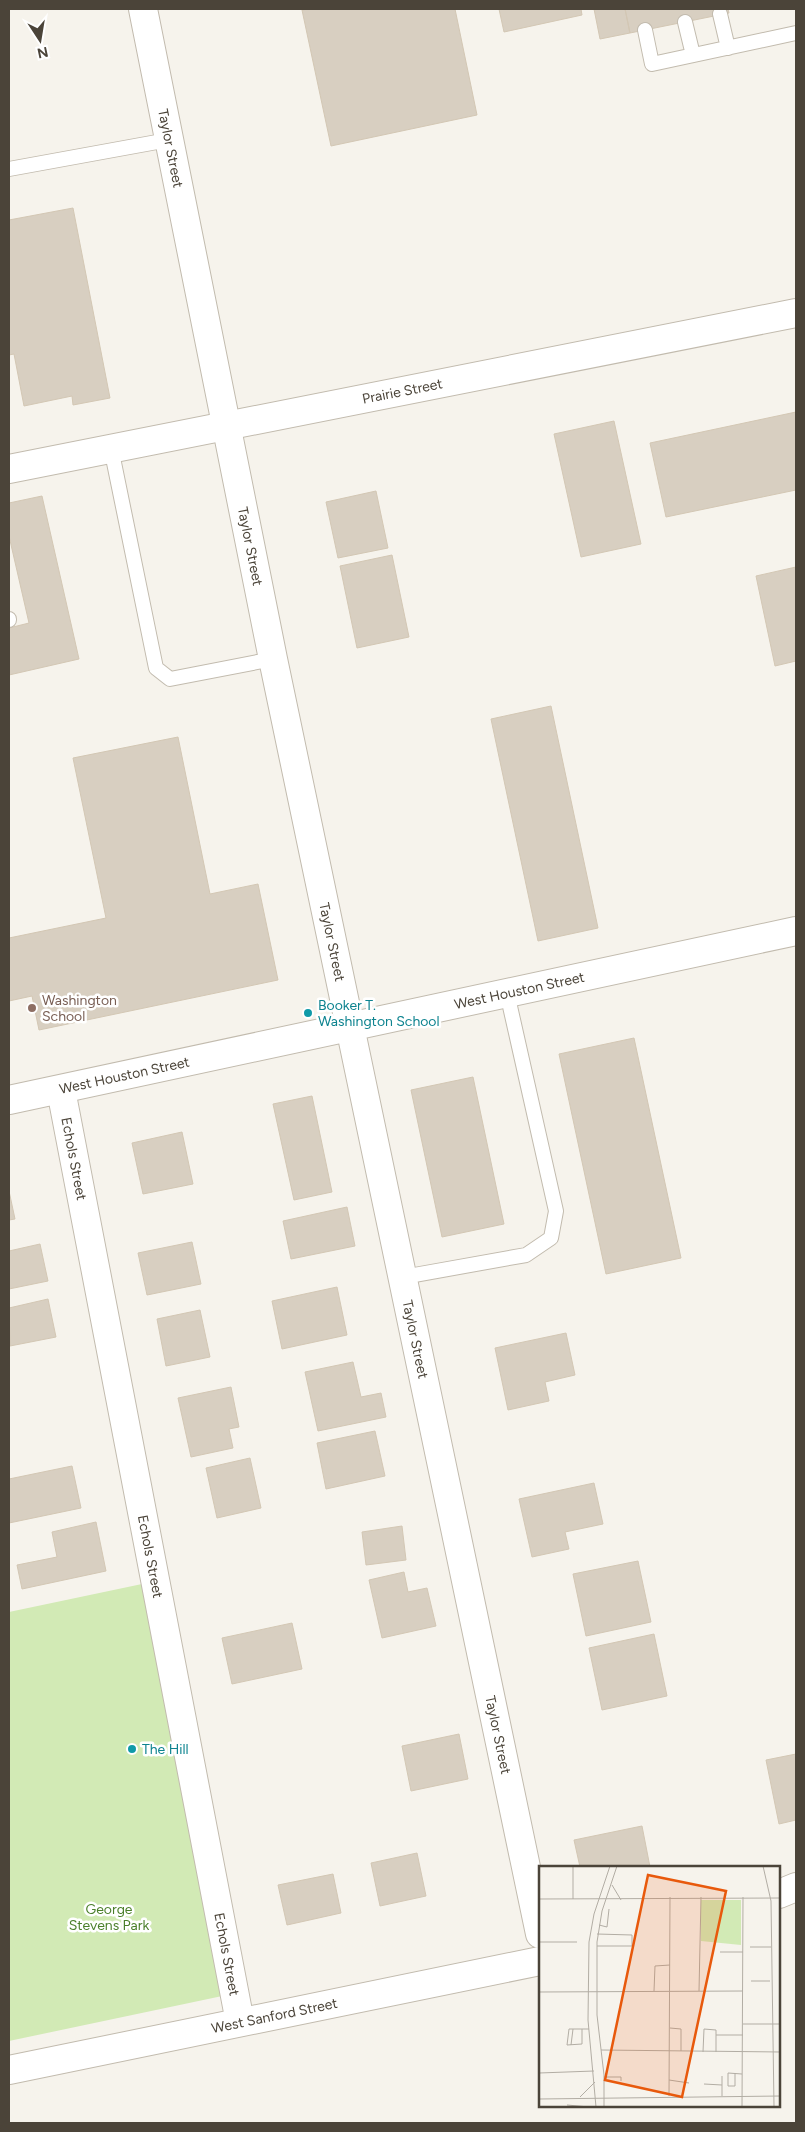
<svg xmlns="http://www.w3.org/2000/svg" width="805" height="2132" font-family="Figtree,sans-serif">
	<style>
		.green { fill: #d2eab5 }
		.building { fill: #d8cfc1; stroke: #d3c7b4 }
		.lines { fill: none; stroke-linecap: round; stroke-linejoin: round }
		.service-casing { stroke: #c2bbae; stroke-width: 16 }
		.minor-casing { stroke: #c2bbae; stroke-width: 30 }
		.tertiary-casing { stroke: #c2bbae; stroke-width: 30 }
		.service { stroke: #fff; stroke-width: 14 }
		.minor { stroke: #fff; stroke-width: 28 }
		.tertiary { stroke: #fff; stroke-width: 28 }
		.education-dot { fill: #8d6e63; stroke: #fff; stroke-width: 2 }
		.culture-dot { fill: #0f9aa8; stroke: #fff; stroke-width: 2 }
		.labels { text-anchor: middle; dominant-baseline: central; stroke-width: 5; stroke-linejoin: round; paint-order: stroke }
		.street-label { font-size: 14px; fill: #4b4439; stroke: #fff }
		.education-label { font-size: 14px; fill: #785e54; stroke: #fff; text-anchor: start }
		.culture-label { font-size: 14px; fill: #0d838f; stroke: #fff; text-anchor: start }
		.park-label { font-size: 14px; fill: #4a7f2a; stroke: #fff }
		.inset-road { fill: none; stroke: #b2ada4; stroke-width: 1 }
		.view { fill: #e8590c; fill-opacity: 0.15; stroke: #e8590c; stroke-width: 2.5 }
		.inset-edge { fill: none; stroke: #4b4439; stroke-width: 2.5 }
	</style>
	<rect width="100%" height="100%" fill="#f6f3ec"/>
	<path class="green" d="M142 1584 227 1995 9 2041V1612Z"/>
	<path class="building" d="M309 9H455L477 115 331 146 302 10Z
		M499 9H581L582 15 504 32Z
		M594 9H625L630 33 600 39Z
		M625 9H728L729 13 630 33Z
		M73 208 110 398 73 405 72 396 24 406 14 354 9 355V220Z
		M796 412V490L666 517 650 443Z
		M614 421 641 544 581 557 554 434Z
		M376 491 388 548 338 558 326 502Z
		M42 496 79 659 9 675V628L29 623 9 536V503Z
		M392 555 409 637 357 648 340 566Z
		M796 567V661L775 666 756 576Z
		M551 706 598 928 538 941 491 719Z
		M178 737 210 894 258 884 278 980 39 1030 32 996 9 1001V938L106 918 73 758Z
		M634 1038 681 1258 606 1274 559 1054Z
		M473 1077 504 1224 442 1237 411 1090Z
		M312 1096 332 1192 294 1200 273 1104Z
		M182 1132 193 1184 143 1194 132 1143Z
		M9 1191 15 1219 9 1220Z
		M347 1207 355 1246 291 1259 283 1221Z
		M192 1242 201 1284 147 1295 138 1253Z
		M40 1244 48 1281 9 1289V1251Z
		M337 1287 347 1335 282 1349 272 1301Z
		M48 1299 56 1337 10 1346 9 1308Z
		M200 1310 210 1357 166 1366 157 1319Z
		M566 1333 575 1375 545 1382 549 1401 508 1410 495 1348Z
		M353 1362 361 1397 381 1393 386 1417 318 1431 305 1372Z
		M231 1387 239 1427 229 1429 233 1448 191 1457 178 1398Z
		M375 1431 385 1476 326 1489 317 1443Z
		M250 1458 261 1508 217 1518 206 1468Z
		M72 1466 81 1508 9 1523V1479Z
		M594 1483 603 1524 565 1532 569 1549 532 1557 519 1499Z
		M96 1522 106 1571 22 1589 17 1565 57 1557 52 1532Z
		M402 1526 406 1560 366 1565 362 1532Z
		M638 1561 651 1622 586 1636 573 1574Z
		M404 1572 408 1592 427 1588 436 1626 382 1638 369 1580Z
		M292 1623 302 1669 232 1684 222 1638Z
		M654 1634 667 1696 602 1710 589 1648Z
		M459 1734 468 1779 411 1791 402 1746Z
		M796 1754V1820L779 1824 766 1760Z
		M642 1826 650 1867H580L574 1840Z
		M417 1853 426 1896 380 1906 371 1863Z
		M333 1874 341 1913 287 1925 278 1885Z"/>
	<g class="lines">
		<g class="service-casing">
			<path id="service" d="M720 14 728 48
				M685 22 693 55
				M645 30 652 64 796 33
				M9 169 168 140
				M111 448 156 668 170 679 273 659
				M9 619V620
				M403 1277 526 1255 551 1238 556 1211 507 993"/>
		</g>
		<g class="minor-casing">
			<g id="minor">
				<path id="s1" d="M143 9 273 659 540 1934"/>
				<path id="s2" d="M9 469 796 313"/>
				<path id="s3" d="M61 1090 240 2022"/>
				<path id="s4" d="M9 1100 796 931"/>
			</g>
		</g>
		<g class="tertiary-casing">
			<g id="tertiary">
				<path d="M779 1894 796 1887"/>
				<path id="s5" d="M9 2070 540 1961"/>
			</g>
		</g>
		<use href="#service" class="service"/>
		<use href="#minor" class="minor"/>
		<use href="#tertiary" class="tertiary"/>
	</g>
	<circle class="education-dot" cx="32" cy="1008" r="5"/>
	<g class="culture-dot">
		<circle cx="308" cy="1013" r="5"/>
		<circle cx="132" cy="1749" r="5"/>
	</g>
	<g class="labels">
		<g class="street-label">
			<text stroke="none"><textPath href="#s1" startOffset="142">Taylor Street</textPath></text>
			<text stroke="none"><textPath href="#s2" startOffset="401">Prairie Street</textPath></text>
			<text stroke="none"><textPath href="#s1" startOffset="548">Taylor Street</textPath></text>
			<text stroke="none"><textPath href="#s1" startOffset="952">Taylor Street</textPath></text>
			<text stroke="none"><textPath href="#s4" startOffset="522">West Houston Street</textPath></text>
			<text stroke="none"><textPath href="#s4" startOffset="118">West Houston Street</textPath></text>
			<text stroke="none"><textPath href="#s3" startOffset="70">Echols Street</textPath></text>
			<text stroke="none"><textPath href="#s1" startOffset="1358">Taylor Street</textPath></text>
			<text stroke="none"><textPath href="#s3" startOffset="475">Echols Street</textPath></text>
			<text stroke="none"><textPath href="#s1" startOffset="1762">Taylor Street</textPath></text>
			<text stroke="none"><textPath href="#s3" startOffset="880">Echols Street</textPath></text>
			<text stroke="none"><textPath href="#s5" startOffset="271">West Sanford Street</textPath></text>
		</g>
		<g class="education-label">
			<text x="42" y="1000">Washington<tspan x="42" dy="16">School</tspan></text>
		</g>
		<g class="culture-label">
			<text x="318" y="1005">Booker T.<tspan x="318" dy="16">Washington School</tspan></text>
			<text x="142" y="1749">The Hill</text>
		</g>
		<g class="park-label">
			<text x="109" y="1909">George<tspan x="109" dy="16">Stevens Park</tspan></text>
		</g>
	</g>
	<g transform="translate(539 1866)">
		<rect width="241" height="241" fill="#f6f3ec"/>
		<path d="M162 34H202V79L162 75Z" fill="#d2eab5"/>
		<path class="inset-road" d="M34 0V33M224 0 232 35 235 241M73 19 82 34M0 33 242 32M60 59 68 61 70 43M0 76H38M58 80H93V69L58 68M211 81H232M181 86H204M212 115H231M115 125 116 100 131 99M160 125 162 31M0 126 204 125M204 158H242M131 162 142 163V185M43 163V178L28 179 30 163H50M177 169H204M32 179 34 163M62 184 242 186M164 186 165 163 177 164V186M0 207 55 205M196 207V220H189V207L203 208M65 211H82V215M130 214 150 217M165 218 183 219M130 230 131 31M183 230V210M41 231 56 216M0 233 242 230M28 239 50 241M57 241 49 154 50 76 55 48 71 0M65 241V209L58 149V76L63 45 78 0M203 241 204 31"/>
		<path class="view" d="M109 9 187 25 143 231 66 214Z"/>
		<rect width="241" height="241" class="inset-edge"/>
	</g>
	<rect width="805" height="2132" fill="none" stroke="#4b4439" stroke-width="20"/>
	<g transform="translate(40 40) rotate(168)" stroke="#ffffff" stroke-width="4" paint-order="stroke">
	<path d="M0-4L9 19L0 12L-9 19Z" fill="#4b4439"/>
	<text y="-8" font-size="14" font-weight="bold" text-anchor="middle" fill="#4b4439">N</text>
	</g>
</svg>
